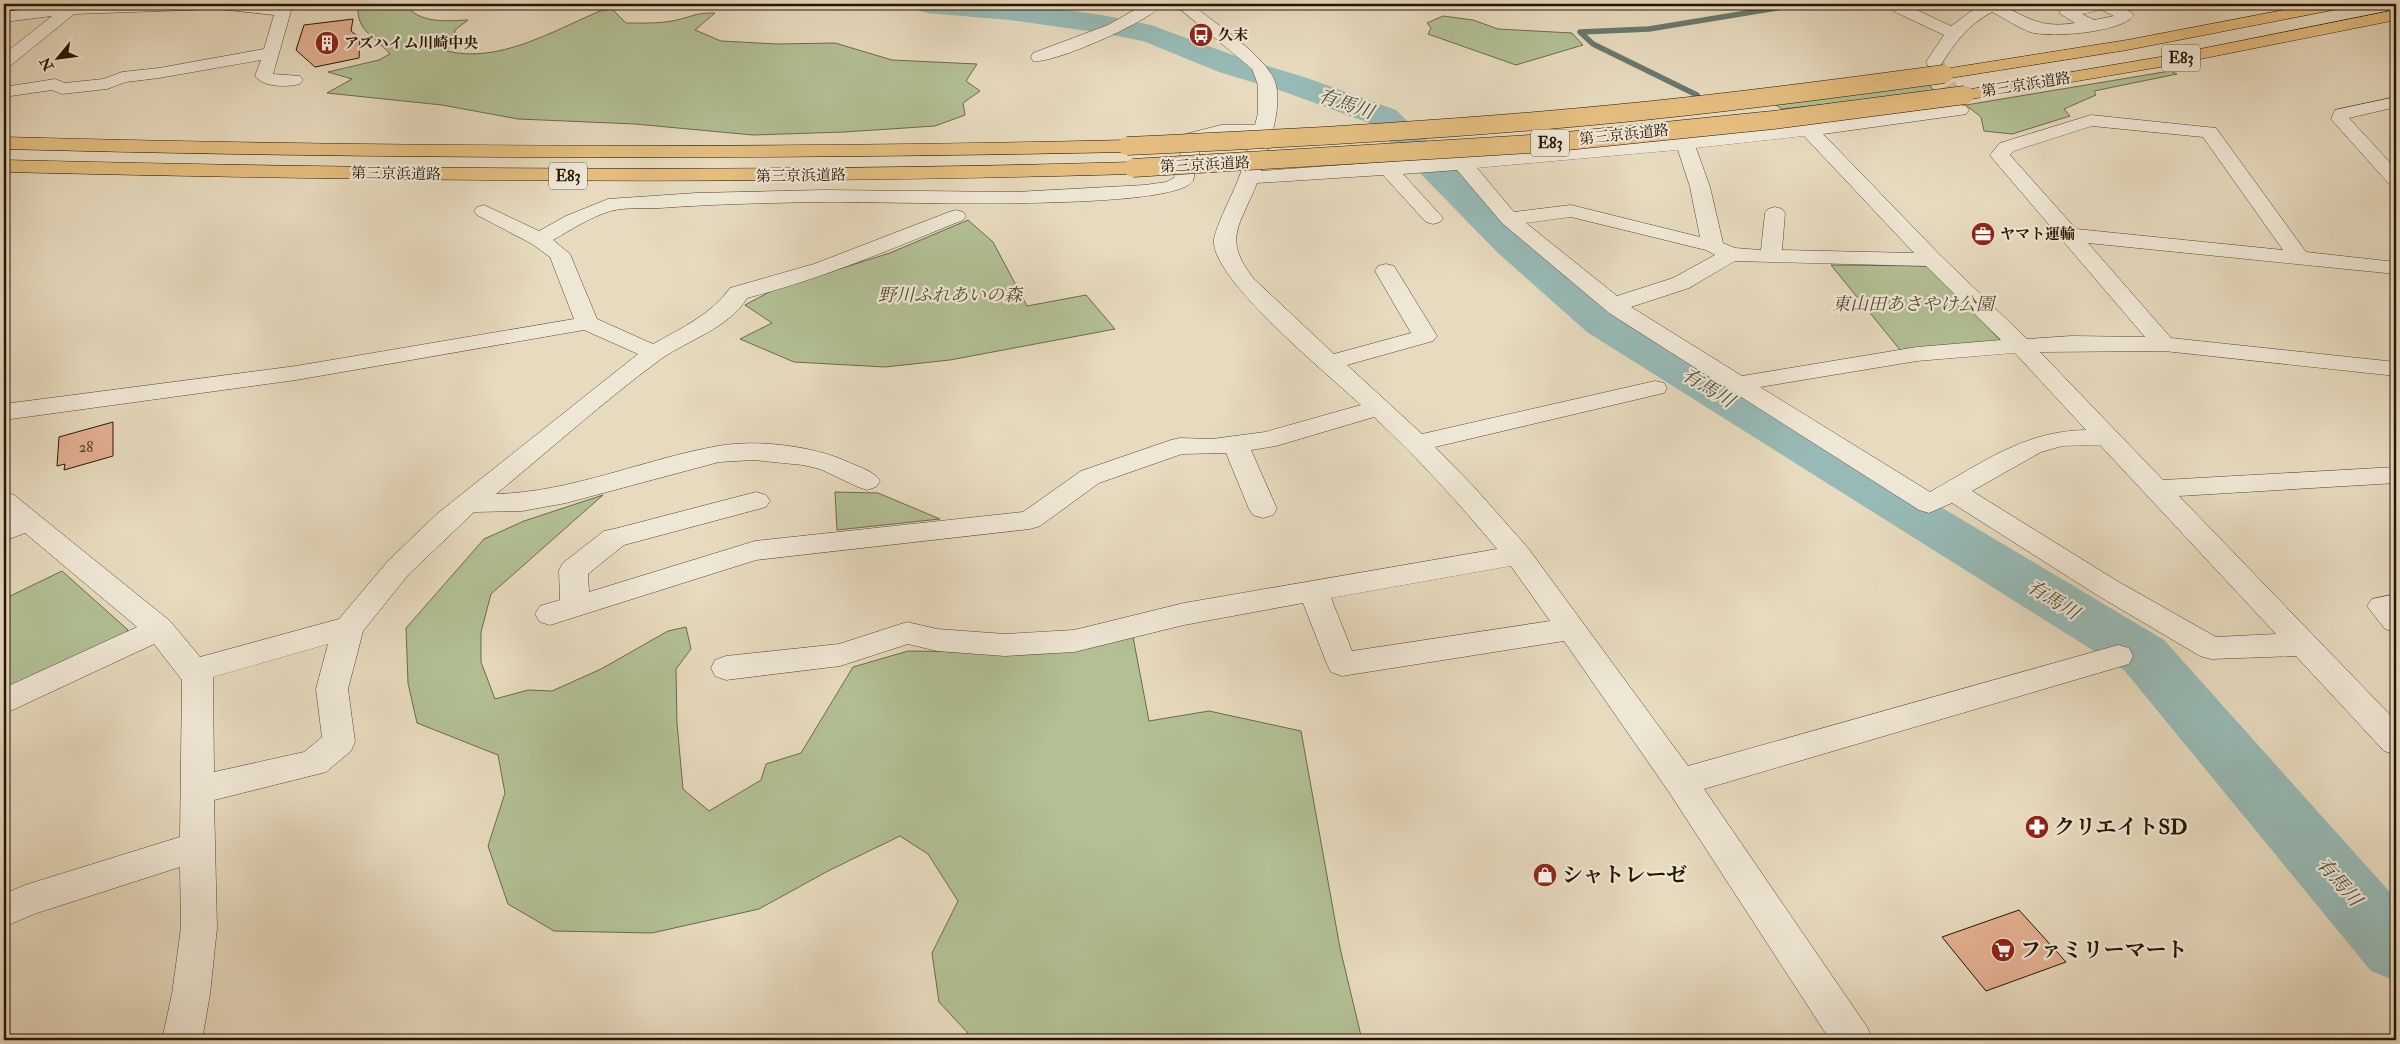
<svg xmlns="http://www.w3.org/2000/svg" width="2400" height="1044" font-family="'IM FELL Double Pica','Noto Serif JP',serif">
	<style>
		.green { fill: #b2c094; stroke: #6c6a4c }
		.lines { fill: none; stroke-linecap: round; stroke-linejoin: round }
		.stream { stroke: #6a786f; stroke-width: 5.5 }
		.river { fill: #97bab6; fill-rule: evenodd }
		.building { fill: #e4b192; stroke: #261504 }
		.minor-tunnel { stroke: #cabca2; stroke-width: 18; stroke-dasharray: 18 9; stroke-linecap: butt }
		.minor-casing { stroke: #564632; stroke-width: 1 }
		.highway-casing { stroke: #261504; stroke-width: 1 }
		.minor { fill: #efe7d5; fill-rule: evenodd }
		.highway { fill: #e4bd7f; fill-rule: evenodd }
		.highway-bridge-casing { stroke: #261504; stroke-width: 19; stroke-linecap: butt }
		.highway-bridge { stroke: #e4bd7f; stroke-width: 18 }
		.labels { text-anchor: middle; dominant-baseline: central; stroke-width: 4.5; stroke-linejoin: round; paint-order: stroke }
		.far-poi-label { font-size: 15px; font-weight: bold; fill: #261504; stroke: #efe7d5; text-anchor: start }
		.far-street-label { font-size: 15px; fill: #261504; stroke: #efe7d5 }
		.number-label { font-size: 15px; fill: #563c28 }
		.shield { fill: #efe7d5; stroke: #625443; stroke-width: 1 }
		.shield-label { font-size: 16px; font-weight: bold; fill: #261504 }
		.park-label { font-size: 18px; font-style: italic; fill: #50482f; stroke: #efe7d5 }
		.water-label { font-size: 19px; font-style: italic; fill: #4e4f42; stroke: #efe7d5 }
		.near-poi-label { font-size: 21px; font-weight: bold; fill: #261504; stroke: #efe7d5; text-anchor: start }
	</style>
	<rect width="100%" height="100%" fill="#e7dabe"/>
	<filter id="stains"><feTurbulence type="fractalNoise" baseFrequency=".004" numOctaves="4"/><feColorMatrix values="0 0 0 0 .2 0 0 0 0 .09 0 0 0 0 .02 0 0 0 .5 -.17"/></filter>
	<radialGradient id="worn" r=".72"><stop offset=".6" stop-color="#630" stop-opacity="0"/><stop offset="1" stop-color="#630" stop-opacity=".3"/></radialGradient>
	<path class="green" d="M358 4H405C419 24 446 21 468 20L455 30 454 39 447 51C498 64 553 31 600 11L612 9 626 23C644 23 663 24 681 19 696 15 696 13 715 13L695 30 721 41 777 44 835 43 892 60 977 64 966 81 980 91 963 103 965 115 935 126 844 132 753 135 635 124 518 119 442 105 327 93 352 79 328 72 379 60 390 54C373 34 356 32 358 4Z
		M1443 16 1473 20 1498 29 1572 33 1583 45 1516 65 1428 34 1431 28 1427 23Z
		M1917 71 1943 101H1858L1782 109 1755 91Z
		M2170 71 2177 74 2094 91 2096 95 2064 109 2070 116 2012 134 1984 131 1981 117 1966 105Z
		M968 220 993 242 1027 306 1086 295 1115 329 950 360 885 367 794 362 740 339 772 323 745 305 775 289 890 253Z
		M1831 265 1929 266 2001 341 1901 351Z
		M835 492 878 493 940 519 837 530Z
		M603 495 491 594 481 632V662L495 699 528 690 552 691 601 669 668 631 686 627 691 649 676 669 677 723 683 789 709 811 761 780 766 764 801 753 853 667 908 651 1039 653 1133 637 1149 721 1209 711 1301 731 1340 948 1362 1040H969L967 1032 939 1002 932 953 958 901 928 854 900 836 828 871 759 909 652 933 554 931 508 904 488 846 505 793 498 755 417 723 408 683 406 628 484 539 524 521Z
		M62 571 128 630 123 639 4 695V599Z"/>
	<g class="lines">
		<path class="stream" d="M1697 95 1593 44 1580 32 1649 29 1801 4"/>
		<path class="river" d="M913 4H1021L1102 15 1151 25 1241 58 1304 77 1396 110 1526 237 1617 314 2164 640 2396 899V981L2371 971 2124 670 1587 332 1498 253 1372 124 1282 91 1219 72 1143 41 1102 33 1010 20 927 13 917 10Z"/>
	</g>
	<path class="building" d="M353 19 351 31 360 38 359 58 315 67 296 50 304 25Z
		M113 422V456L64 470 65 464 57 466 59 437Z
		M2019 910 2066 962 1986 991 1942 937Z"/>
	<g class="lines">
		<path class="minor-tunnel" d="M1934 62 1960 110"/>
		<g class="minor-casing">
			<path id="minor" d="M70 4H260L277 6V4H293L273 74 300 76 303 80 300 84C288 87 264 88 255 76L261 60 159 78 126 82 107 89 62 94 52 90 4 97V87L55 79 65 83 103 79 122 72 159 68 264 49 274 15 218 9 74 14 10 66 4 67V54L52 16 4 22V12Z
				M1145 4H1163C1151 21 1051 65 1033 61L1031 57 1033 53 1108 25Z
				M1174 4H1191C1213 22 1270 58 1276 85 1282 112 1268 145 1261 171L1604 146 1818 123 1960 105 1966 106 1969 110 1966 114 1960 115 1823 134 1940 255 2027 339 2071 336 2145 337 1993 159 1990 155 2000 143 2091 115 2216 128 2306 252 2396 262V274L2088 243 2171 338 2396 362V376L2164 351 2040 352 2163 480 2396 467V483L2179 496 2396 721V755L2384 751 2296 656 2211 659 2200 656 2097 595 1952 503 1929 513 1919 510 1609 313 1502 223 1457 170 1403 174 1443 218 1440 222 1433 224 1426 222 1383 175 1257 183C1240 226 1222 239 1254 279L1334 354 1411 333 1375 271 1378 266 1386 264 1394 266 1437 336 1433 341 1347 365 1422 434 1655 381 1664 383 1667 388 1664 393 1435 447 1474 487 1528 548 1688 766 2118 645 2129 648 2133 656 2129 664 1704 789 1867 1027 1873 1040H1830L1669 792 1564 641 1342 676 1331 672 1327 664 1303 603 1184 625 1074 652 1005 656 937 651 908 644 840 666 726 680 715 676 711 668 715 660 726 656 839 644 907 622 937 629 1005 634 1074 630 1184 603 1497 549C1458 502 1418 458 1374 417L1276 446 1251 450 1277 509 1273 515 1263 518 1253 515 1249 509 1226 453 1182 454 1099 483 1040 526 1030 529 756 560 550 625 540 622 535 614 540 606 560 600 559 570 563 563 604 531 614 529 756 492 766 495 770 501 766 507 624 545 588 574 589 592 755 541 1023 512 1081 471 1171 440 1180 438 1212 439 1265 432 1361 405C1331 377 1210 278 1214 240 1215 228 1233 193 1238 180 1244 166 1247 150 1251 136L1221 137 1202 141 1193 181C1171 213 874 201 822 202 768 203 714 204 660 208 644 209 625 207 611 211 590 217 571 230 553 240L570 254 597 319 653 344C680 329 712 314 730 288L814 264 949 212 956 210 963 212 966 216 963 220C892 249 821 279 747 298 729 328 688 340 661 359 604 401 551 449 496 494 573 492 644 459 718 446 756 439 814 446 848 462 859 467 874 471 880 481L876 487 867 490 858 487 820 469 803 465 753 460 719 462 566 503 522 511 474 512 408 575 363 631 348 689 355 742 351 751 326 772 214 800 217 928 210 994 202 1040H162L172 994 181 928 180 867 34 914 4 927V894L25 885 180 837 182 680 154 644 4 714V688L137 627 25 533 4 541V521L8 519 4 515V492L14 495 170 621 200 657 339 619 388 561 438 513 638 354 584 330 296 380 4 420V404L296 366 574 319 550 257 532 244 477 215 474 211 477 207 484 205 539 231 566 216 608 199 696 193 824 190 1015 192 1145 185 1166 182 1174 178 1186 134 1221 125H1255L1258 113V85L1252 69ZM2092 126 2203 137 2283 250 2076 229 2010 155 2014 151ZM1804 136 1914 253 1782 250 1785 213 1782 209 1775 207 1768 209 1765 213 1761 250 1735 248 1723 243 1710 187 1696 148ZM1678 150 1690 187 1700 237 1571 205 1514 212 1477 168ZM1571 217 1706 250 1715 255 1673 278 1617 296 1526 223ZM1735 261 1926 266 2001 340 1917 347 1742 376 1631 307 1689 288ZM2015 353 2086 430C2024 431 1982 463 1930 492L1760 387 1917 361ZM2100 445 2276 634 2216 637 2117 581 1972 491 2041 452 2062 446ZM1511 566 1550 621 1352 651 1331 598ZM328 644 316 689 322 737 304 752 214 772 213 677Z
				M1887 4H1904L1951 26 1981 4H2005L2004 6C2031 20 2043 28 2075 23L2059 13 2061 10C2080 5 2121 0 2134 15 2122 33 2049 38 2030 32 2017 27 2004 18 1992 12 1967 25 1955 43 1940 66H1928L1926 62 1944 35 1895 12ZM2102 10 2114 16 2094 20 2082 14Z
				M2396 97V107L2349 118 2396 169V186L2389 184 2331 119 2335 110Z
				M2396 594V632L2385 629 2367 606 2372 599Z"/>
		</g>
		<g class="highway-casing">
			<path id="highway" d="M2315 4H2346L2338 9 2127 50 1944 79 1938 78 1935 74 1938 70 1944 69 2127 40Z
				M2396 10V20L2160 67 1965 100 1959 99 1956 95 1959 91 1965 90 2160 57Z
				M4 137C378 147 753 149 1127 140L1134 142 1136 146 1134 150 1127 152C753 160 378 159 4 149Z
				M4 160C380 169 757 173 1133 162L1140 164 1143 168 1140 172 1133 174C757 185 380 181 4 172Z"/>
		</g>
		<use href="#minor" class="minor"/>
		<use href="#highway" class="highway"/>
		<g class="highway-bridge-casing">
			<path id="highway-bridge" d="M1127 146C1296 138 1465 129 1633 112 1737 102 1841 88 1944 74
				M1133 168 1547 143 1773 120 1965 95"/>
		</g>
		<use href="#highway-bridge" class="highway-bridge"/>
	</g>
	<defs>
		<g id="bus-disc" transform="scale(1.25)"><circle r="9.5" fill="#8f2418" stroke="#efe7d5"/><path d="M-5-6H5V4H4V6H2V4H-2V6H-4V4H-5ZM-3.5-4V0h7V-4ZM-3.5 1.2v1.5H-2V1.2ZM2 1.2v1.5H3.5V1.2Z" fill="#fff"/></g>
		<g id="building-disc" transform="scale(1.25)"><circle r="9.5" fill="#8f2418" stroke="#efe7d5"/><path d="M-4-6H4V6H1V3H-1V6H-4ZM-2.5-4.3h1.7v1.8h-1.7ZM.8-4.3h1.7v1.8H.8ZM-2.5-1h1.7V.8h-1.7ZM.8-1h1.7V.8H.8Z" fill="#fff"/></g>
		<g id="office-disc" transform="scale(1.25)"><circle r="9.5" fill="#8f2418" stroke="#efe7d5"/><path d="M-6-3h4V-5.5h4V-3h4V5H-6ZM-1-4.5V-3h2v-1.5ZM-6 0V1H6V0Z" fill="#fff"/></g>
		<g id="pharmacy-disc" transform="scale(1.25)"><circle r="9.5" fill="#8f2418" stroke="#efe7d5"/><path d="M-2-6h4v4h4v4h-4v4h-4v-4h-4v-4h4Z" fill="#fff"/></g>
		<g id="shop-disc" transform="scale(1.25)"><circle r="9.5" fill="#8f2418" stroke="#efe7d5"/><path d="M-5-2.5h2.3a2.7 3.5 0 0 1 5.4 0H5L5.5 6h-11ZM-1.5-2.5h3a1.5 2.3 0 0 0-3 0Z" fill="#fff"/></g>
		<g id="supermarket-disc" transform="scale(1.25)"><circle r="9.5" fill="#8f2418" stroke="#efe7d5"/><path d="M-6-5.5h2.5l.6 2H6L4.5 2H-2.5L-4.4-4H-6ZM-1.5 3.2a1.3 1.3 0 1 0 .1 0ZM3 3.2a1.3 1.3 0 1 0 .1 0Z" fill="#fff"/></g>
	</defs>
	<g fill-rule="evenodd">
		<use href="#bus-disc" x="1201" y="35"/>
		<use href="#building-disc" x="327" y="43"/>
		<use href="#office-disc" x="1983" y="234"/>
		<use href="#pharmacy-disc" x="2037" y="827"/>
		<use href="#shop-disc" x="1545" y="875"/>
		<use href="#supermarket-disc" x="2003" y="950"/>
	</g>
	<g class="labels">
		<g class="far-poi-label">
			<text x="1218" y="35">久末</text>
			<text x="344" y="43">アズハイム川崎中央</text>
			<text x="2000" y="234">ヤマト運輸</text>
		</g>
		<g class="far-street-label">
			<text transform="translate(2026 85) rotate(-9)">第三京浜道路</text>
			<text transform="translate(1624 135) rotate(-6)">第三京浜道路</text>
			<text transform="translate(1205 165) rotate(-3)">第三京浜道路</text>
			<text transform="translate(396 174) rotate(1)">第三京浜道路</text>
			<text transform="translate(801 176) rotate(-1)">第三京浜道路</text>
		</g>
		<g class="number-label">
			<text x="86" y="447">28</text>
		</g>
		<g class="shield">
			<rect x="2162" y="44.5" width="38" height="27" rx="4"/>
			<rect x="1531" y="129.5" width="38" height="27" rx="4"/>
			<rect x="549" y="162.5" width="38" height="27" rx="4"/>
		</g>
		<g class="shield-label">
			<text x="2181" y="58">E83</text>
			<text x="1550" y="143">E83</text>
			<text x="568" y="176">E83</text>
		</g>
		<g class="park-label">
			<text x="950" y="295">野川ふれあいの森</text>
			<text x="1913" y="304">東山田あさやけ公園</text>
		</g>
		<g class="water-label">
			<text transform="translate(1346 104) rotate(19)">有馬川</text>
			<text transform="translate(1708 388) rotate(32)">有馬川</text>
			<text transform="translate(2053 600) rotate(32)">有馬川</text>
			<text transform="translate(2339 882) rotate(49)">有馬川</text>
		</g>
		<g class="near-poi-label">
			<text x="2054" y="827">クリエイトSD</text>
			<text x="1562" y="875">シャトレーゼ</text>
			<text x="2020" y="950">ファミリーマート</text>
		</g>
	</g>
	<rect width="2400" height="1044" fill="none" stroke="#e7dabe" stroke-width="20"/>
	<rect x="5" y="5" width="2390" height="1034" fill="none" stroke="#261504" stroke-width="2.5"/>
	<rect x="10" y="10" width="2380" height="1024" fill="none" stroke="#261504"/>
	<g transform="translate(58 58) rotate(241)" stroke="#efe7d5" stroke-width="4" paint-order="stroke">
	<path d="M0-4L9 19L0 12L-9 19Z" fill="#261504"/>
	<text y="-8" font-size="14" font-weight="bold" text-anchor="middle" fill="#261504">N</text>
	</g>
	<rect width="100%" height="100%" filter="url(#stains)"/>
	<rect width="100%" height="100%" fill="url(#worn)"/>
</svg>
